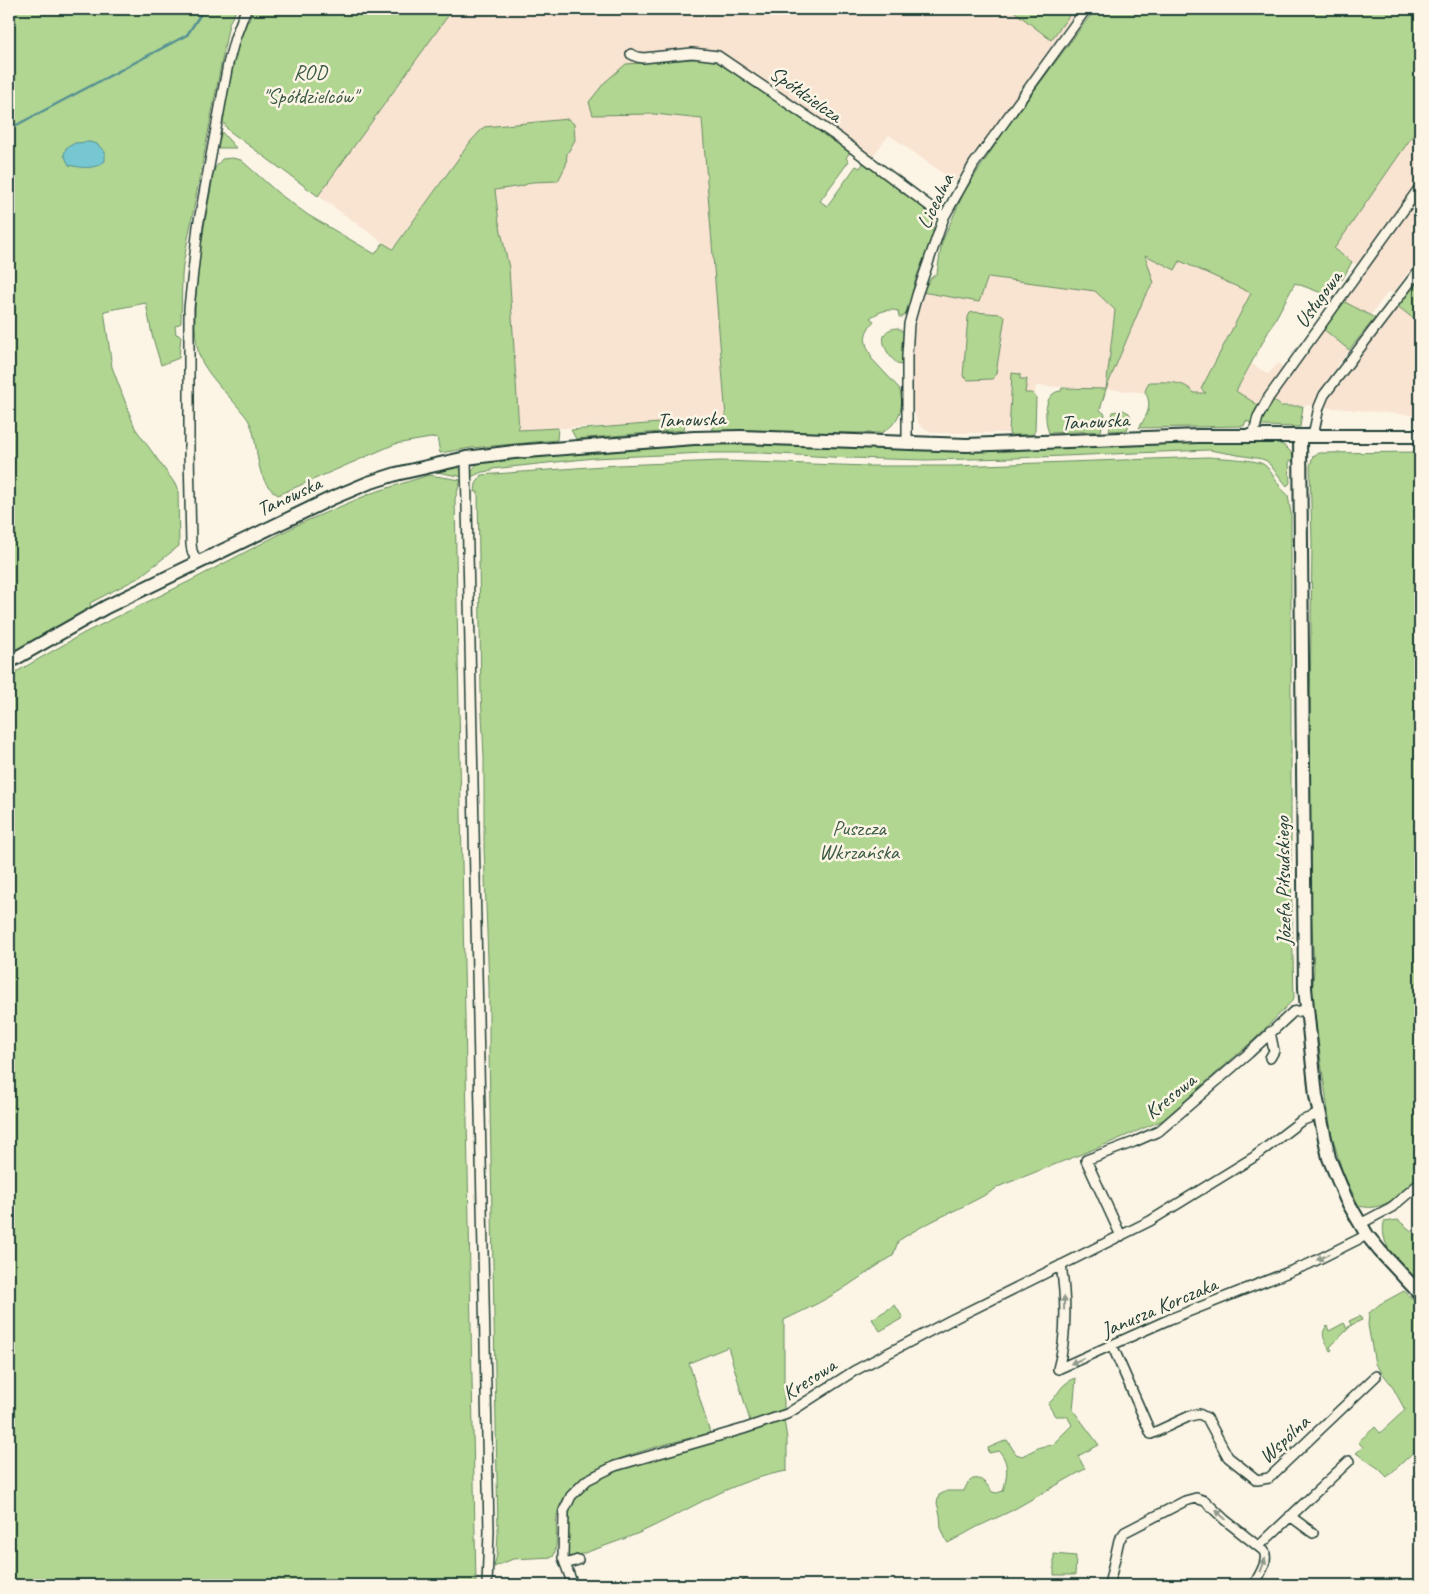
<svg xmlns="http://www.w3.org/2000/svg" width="1429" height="1594" font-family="Caveat,sans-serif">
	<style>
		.built { fill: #f9e4d2 }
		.green { fill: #b1d691; stroke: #688a62 }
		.water { fill: #77c7d2; stroke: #549093 }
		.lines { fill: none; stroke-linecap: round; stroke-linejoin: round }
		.stream { stroke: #549093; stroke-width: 2.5 }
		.street-casing { stroke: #1f3d34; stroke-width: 12 }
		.secondary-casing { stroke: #1f3d34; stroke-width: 16 }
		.street { stroke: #fcf5e5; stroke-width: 9 }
		.secondary { stroke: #fcf5e5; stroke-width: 12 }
		.oneway { fill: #8e998c }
		.labels { text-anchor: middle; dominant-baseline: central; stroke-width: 5; stroke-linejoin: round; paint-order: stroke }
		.park-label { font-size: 21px; fill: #3c5c47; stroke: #fcf5e5 }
		.street-label { font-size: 21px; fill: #1f3d34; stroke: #fcf5e5 }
	</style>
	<rect width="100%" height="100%" fill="#fcf5e5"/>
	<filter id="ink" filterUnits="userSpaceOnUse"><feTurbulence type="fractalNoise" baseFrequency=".02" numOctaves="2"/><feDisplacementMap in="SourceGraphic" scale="10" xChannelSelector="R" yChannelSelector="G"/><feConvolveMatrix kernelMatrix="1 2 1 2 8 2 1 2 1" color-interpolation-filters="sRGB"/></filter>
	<g filter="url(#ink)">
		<path class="built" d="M453 9H1078L955 182 889 135 867 164 730 66 654 114 702 119 726 418 637 425 519 430 509 268 499 222 495 190 472 142 392 249 318 196Z
			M1420 125V180L1359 267 1333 249Z
			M1420 195V256L1393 294 1389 291 1370 316 1343 301Z
			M1145 254 1174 270 1180 260 1252 293 1201 398 1106 389 1036 386 1035 395 1011 394 1009 433H934L923 428 918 423 913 410 912 372 915 330 922 292 979 302 987 277 1095 290 1115 310 1106 387 1145 296 1154 283Z
			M1396 305 1419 323 1420 322V416L1323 407Z
			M1322 328 1349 350 1325 383 1314 405 1281 406 1273 400Z
			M1278 363 1287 370 1261 407 1236 391 1252 364 1268 374Z"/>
		<path class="green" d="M9 9H237L229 23 183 265 182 276 181 323 175 326 176 334 181 336 179 358 161 365 152 335 146 303 104 311 112 367 135 428 178 488 179 546 138 578 90 603 91 608 9 656Z
			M253 9H453L318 196 228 130 222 120 235 53 245 21H249Z
			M1011 9H1074L1051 40Z
			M1095 9H1420V125L1334 249 1352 262 1342 280 1340 279 1327 295 1295 283 1236 391 1261 407 1251 423 1246 421 1244 426 1139 428C1147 414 1153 407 1145 391L1149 382C1164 382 1184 380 1194 393H1206L1201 389 1251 293 1180 261 1175 270 1145 255 1154 283 1145 296 1106 389 1100 410 1105 414 1101 431 1049 433C1044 420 1043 392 1061 391L1062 388 1106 389 1115 310 1095 291 988 277 979 302 922 292 931 278 937 273 942 242 964 192 1007 127Z
			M706 58 730 66 850 152 846 158 849 161 820 201 827 206 856 166 860 168 864 162C886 177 938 203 933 233 931 247 923 261 918 273 913 285 911 308 903 317H899L898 311C888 308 878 312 870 318L874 321C862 334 864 343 872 357L871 358 899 388C906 406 898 425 881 433L713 432 712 422 726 418 702 119 654 114 593 115 589 102 605 82 626 64Z
			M568 119 574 124 575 140 567 154 566 165 558 181 532 182 522 186 495 190 499 222 509 268 519 430 558 428 557 440 471 448 440 453 437 437 395 444 278 495C253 480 260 446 250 423 247 417 242 412 239 408 226 393 210 377 201 360 186 327 203 230 210 194 212 186 212 175 215 168 217 165 220 162 222 159L232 158 241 160 278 193 308 215 375 254 383 243 393 249 471 141 484 127Z
			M220 130 236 148H216Z
			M1420 278V322L1419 323 1396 305Z
			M1343 301 1375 318 1349 350 1322 328Z
			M973 312 1001 314 1005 317 996 373 994 378 992 379 968 380 963 376 968 317 970 313Z
			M897 328 904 332 905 338 903 362 900 365C887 358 872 330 897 328Z
			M1012 373 1020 374V379H1027L1025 393H1032L1036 397 1035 431 1032 435H1010L1009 433Z
			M1273 400 1281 406H1303L1300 427 1261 426 1262 417Z
			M1123 410 1129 413 1131 418 1127 430 1109 431 1113 412Z
			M685 421 684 430 576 439 571 430Z
			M1273 441C1285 445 1291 449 1295 461H1289L1290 483 1287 486 1267 461 1262 459 1209 450 1015 458 925 460 849 458 762 453H705L594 458 492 469V471L482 472 471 477 472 470 479 462 669 442Z
			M1420 452V1175C1403 1192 1385 1213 1359 1206L1343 1174 1331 1132 1312 998 1314 969 1311 905 1310 717 1312 543 1310 466 1313 456 1319 453Z
			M1208 457C1220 458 1253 459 1263 464 1272 469 1276 486 1288 495L1291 514V871L1294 999 1257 1037 1163 1120 1102 1146 1000 1186C968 1207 930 1219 898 1241L893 1256C879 1264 867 1273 853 1282 832 1297 807 1309 784 1320V1409L750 1421 728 1347 689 1363 710 1433C666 1445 577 1460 559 1508 553 1523 560 1542 553 1557L513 1559 494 1567 497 1554 498 1532 489 1053V989L484 848V757L481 693 478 492H475L476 484 481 475 617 465 722 461 868 466H955Z
			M454 465 461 470 464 477 431 471Z
			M429 475 461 480 455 499 476 1585H9V676L84 633 194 579 299 524 372 493Z
			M1398 1220 1420 1238V1282C1402 1267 1379 1248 1384 1222Z
			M1404 1291 1420 1306V1446L1387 1477 1378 1468 1356 1453 1363 1447 1358 1442 1374 1428 1375 1427 1380 1433 1405 1410 1391 1384 1375 1364 1368 1325 1369 1313 1380 1304Z
			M895 1305 903 1318 880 1331 872 1319Z
			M1360 1316 1362 1320 1353 1324 1330 1347 1332 1350 1330 1351C1326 1342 1319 1334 1327 1326L1329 1331 1344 1323 1347 1328 1351 1325 1349 1321Z
			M1076 1378 1073 1410 1099 1445 1078 1456 1085 1469 1011 1511 977 1527 948 1543 947 1542 941 1528 940 1515 937 1503 939 1495 947 1491H964C971 1471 984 1478 992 1492L997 1493 1003 1491C1007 1477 1010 1463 999 1451L989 1453 988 1448 1007 1440 1016 1454 1022 1456 1040 1447 1052 1445 1072 1425 1067 1416H1055L1048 1404C1061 1393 1058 1385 1076 1378Z
			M784 1419 787 1439V1471C732 1480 688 1511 639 1533 617 1542 593 1550 570 1558L567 1553C569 1537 566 1516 573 1501 591 1467 680 1452 715 1442 738 1435 761 1428 784 1419Z
			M1054 1554 1076 1556 1075 1575H1054Z"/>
		<path class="water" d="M89 142 97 144 105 152V161C94 170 82 168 69 165L64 155 66 148 75 143Z"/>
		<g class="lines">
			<path class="stream" d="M9 129 187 35 204 9"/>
			<g class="street-casing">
				<path id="street" d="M631 54 637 57 643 58 692 53 718 56 839 138 944 217
					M1253 436 1258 417 1269 397 1420 187
					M1313 436 1319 407 1324 395 1420 269
					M907 444V356L909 324 917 295 944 217 974 164 1086 9
					M466 458 489 1531 487 1585
					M197 562 192 551 191 544 189 452V308L198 226 228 64 235 38 246 9
					M1270 1058 1274 1051 1270 1032
					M1360 1224 1392 1207 1420 1183
					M1121 1236 1086 1160 1134 1142 1159 1131 1249 1053 1293 1012 1306 1010
					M1112 1345 1151 1434 1190 1416 1199 1414 1207 1418 1228 1457 1257 1480 1269 1478 1376 1376
					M1058 1369 1170 1319 1309 1264 1367 1235
					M1058 1369C1067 1336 1066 1298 1061 1265
					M1290 1516 1313 1533
					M1259 1546 1349 1461
					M565 1564 578 1560
					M573 1585 563 1558 564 1511 571 1496 587 1480 615 1466 743 1429 787 1414 854 1371 951 1320 1150 1221 1254 1157 1301 1121 1319 1114
					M746 1585H747
					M1109 1585 1119 1540 1125 1532 1185 1501 1196 1498 1205 1501 1225 1520 1264 1551C1269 1562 1259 1575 1254 1585"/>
			</g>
			<g class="secondary-casing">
				<path id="secondary" d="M1300 436 1305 988 1316 1096 1329 1158 1346 1199 1367 1235 1380 1251 1420 1294
					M9 662 106 607 330 499 368 483 396 474 466 458 514 452 694 438 741 437 967 445 1198 436H1420"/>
			</g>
			<use href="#street" class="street"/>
			<use href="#secondary" class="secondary"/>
		</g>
		<defs><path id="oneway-solid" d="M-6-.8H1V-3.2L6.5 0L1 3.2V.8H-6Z" transform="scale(1.25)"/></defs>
		<g class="oneway">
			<use href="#oneway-solid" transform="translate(1323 1257) rotate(154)"/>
			<use href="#oneway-solid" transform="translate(1064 1303) rotate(-91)"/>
			<use href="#oneway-solid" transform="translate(1077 1361) rotate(156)"/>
			<use href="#oneway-solid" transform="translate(1221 1515) rotate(-137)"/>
			<use href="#oneway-solid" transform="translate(1263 1565) rotate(-70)"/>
		</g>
	</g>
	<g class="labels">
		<g class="park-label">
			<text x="310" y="72">ROD<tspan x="310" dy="24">"Spółdzielców"</tspan></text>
			<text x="859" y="828">Puszcza<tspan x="859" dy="24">Wkrzańska</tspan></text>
		</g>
		<g class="street-label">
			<text transform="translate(806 94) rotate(35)">Spółdzielcza</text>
			<text transform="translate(935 201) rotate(-64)">Licealna</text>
			<text transform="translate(1318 299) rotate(-54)">Usługowa</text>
			<text transform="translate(691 419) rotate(-2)">Tanowska</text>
			<text transform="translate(1095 421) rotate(-3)">Tanowska</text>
			<text transform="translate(289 496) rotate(-25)">Tanowska</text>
			<text transform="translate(1283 881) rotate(-91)">Józefa Piłsudskiego</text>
			<text transform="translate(1170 1096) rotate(-39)">Kresowa</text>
			<text transform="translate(1159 1307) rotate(-23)">Janusza Korczaka</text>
			<text transform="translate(809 1379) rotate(-33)">Kresowa</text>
			<text transform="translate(1284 1439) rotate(-43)">Wspólna</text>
		</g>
	</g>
	<rect width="1429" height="1594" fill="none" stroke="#fcf5e5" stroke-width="30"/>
	<rect x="15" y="15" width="1399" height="1564" fill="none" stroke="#1f3d34" stroke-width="2" filter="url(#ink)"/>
</svg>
